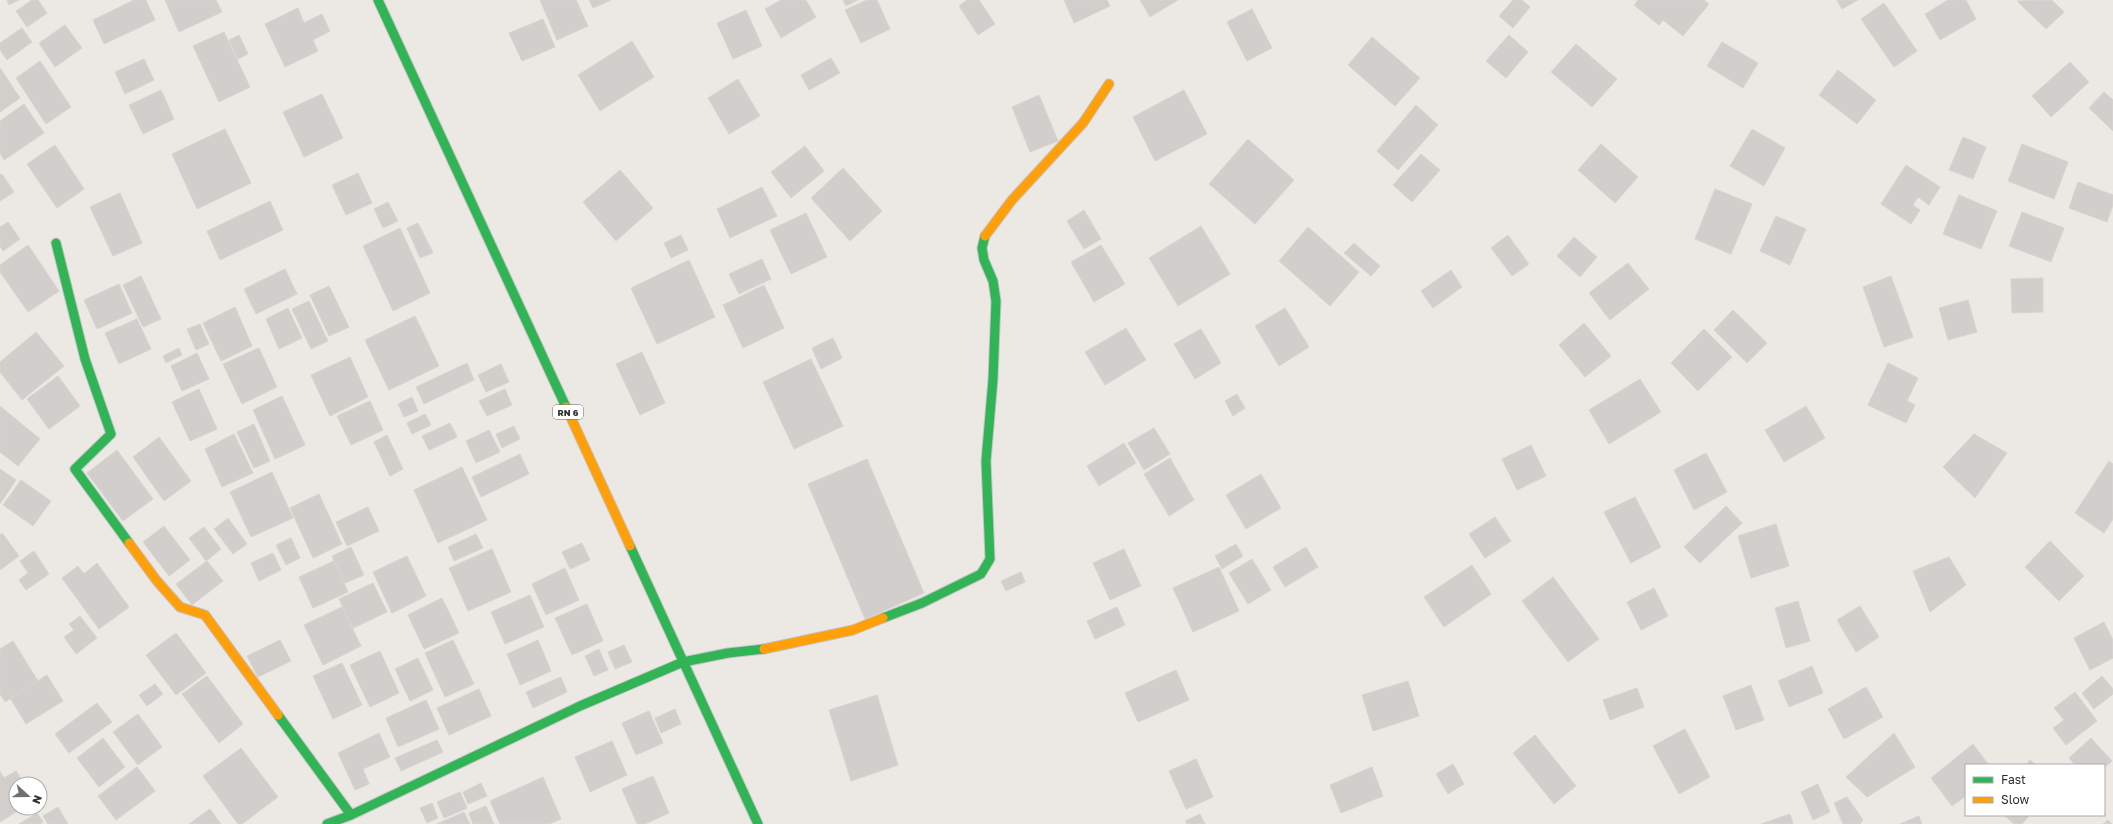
<svg xmlns="http://www.w3.org/2000/svg" width="2113" height="824" font-family="'Golos Text',sans-serif">
	<style>
		.building { fill: #d1cecb; stroke: #d7d4d0 }
		.lines { fill: none; stroke-linecap: round; stroke-linejoin: round }
		.fast-casing { stroke: #c5c4c5; stroke-width: 11 }
		.slow-casing { stroke: #c5c4c5; stroke-width: 11 }
		.fast { stroke: #30b455; stroke-width: 9 }
		.slow { stroke: #ff9f0a; stroke-width: 9 }
		.labels { text-anchor: middle; dominant-baseline: central; stroke-width: 3.5; stroke-linejoin: round; paint-order: stroke }
		.shield { fill: #fff; stroke: #6d6d6d; stroke-width: 1 }
		.shield-label { font-size: 9px; font-weight: bold; fill: #2e2e2e }
	</style>
	<rect width="100%" height="100%" fill="#ece8e4"/>
	<path class="building" d="M7 0H19L9 5Z
		M32 0H38L47 13 27 27 16 11Z
		M134 0H146L155 20 104 44 93 20Z
		M165 0H216L222 12 179 32Z
		M540 0H576L588 26 557 40Z
		M589 0H611L593 8Z
		M781 0H806L816 17 781 38 765 9Z
		M843 0H858L846 6Z
		M867 0H877L890 29 861 43 845 10Z
		M967 0H979L995 24 978 35 959 6Z
		M1064 0H1107L1110 6 1074 23Z
		M1140 0H1178L1150 17Z
		M1513 0H1522L1530 7 1513 28 1499 16Z
		M1638 0H1704L1709 4 1683 36 1663 20 1659 25 1634 5Z
		M1837 0H1858L1842 9Z
		M1948 0H1966L1976 19 1940 40 1925 14Z
		M2052 0 2064 12 2046 29 2017 1Z
		M1884 3 1917 51 1894 67 1861 19Z
		M298 8 304 23 322 14 330 31 313 40 318 51 285 67 265 24Z
		M1252 9 1272 48 1247 61 1227 22Z
		M746 10 762 46 733 59 717 23Z
		M543 19 555 47 522 61 509 33Z
		M65 25 82 48 55 67 39 43Z
		M22 28 32 42 7 60 0 50V43Z
		M224 32 250 87 219 102 193 46Z
		M239 35 248 54 238 59 229 40Z
		M1509 35 1528 52 1506 78 1486 61Z
		M1372 37 1420 78 1395 106 1348 65Z
		M632 41 654 77 600 111 578 75Z
		M1722 42 1758 63 1743 88 1707 66Z
		M1576 44 1617 79 1592 107 1551 72Z
		M831 58 840 73 809 90 801 75Z
		M144 59 154 80 125 94 115 72Z
		M40 61 71 107 46 124 16 78Z
		M2070 62 2089 82 2051 117 2032 96Z
		M0 68 20 98 0 112Z
		M1838 70 1876 100 1857 124 1819 95Z
		M738 79 760 116 729 134 708 98Z
		M161 90 174 119 143 134 129 105Z
		M1184 90 1207 134 1155 161 1133 117Z
		M2104 92 2113 100V131L2089 108Z
		M322 94 343 138 304 157 283 112Z
		M1039 95 1058 141 1030 152 1012 107Z
		M24 104 44 133 4 160 0 153V121Z
		M1416 105 1438 125 1398 170 1377 151Z
		M225 129 251 183 197 209 172 154Z
		M1752 129 1785 148 1764 186 1730 166Z
		M1963 137 1986 147 1973 179 1949 170Z
		M1248 139 1294 180 1255 224 1209 184Z
		M1601 144 1638 177 1615 203 1578 170Z
		M2022 144 2068 162 2054 199 2008 181Z
		M55 145 84 189 57 208 27 164Z
		M805 146 824 171 791 198 771 172Z
		M1421 154 1440 170 1412 202 1393 185Z
		M1906 165 1940 187 1929 205 1918 197 1913 205 1920 210 1911 224 1881 204Z
		M843 168 882 211 850 241 811 198Z
		M620 170 653 208 616 241 583 202Z
		M358 173 372 203 346 215 332 185Z
		M2 174 14 192 0 201V175Z
		M2078 182 2113 195V205L2107 222 2069 208Z
		M762 187 777 216 730 238 717 209Z
		M1715 189 1752 204 1731 254 1695 239Z
		M120 193 142 243 113 256 90 207Z
		M1959 195 1997 211 1981 249 1943 234Z
		M270 201 283 230 220 260 207 231Z
		M388 202 398 221 383 228 374 209Z
		M1084 210 1101 239 1084 249 1067 221Z
		M2022 212 2064 228 2051 262 2009 246Z
		M806 213 827 257 791 274 770 230Z
		M1776 216 1806 229 1790 265 1760 251Z
		M8 222 20 239 3 251 0 246V227Z
		M418 223 433 253 420 258 407 228Z
		M1201 226 1230 274 1178 306 1149 258Z
		M1308 227 1359 272 1330 306 1279 261Z
		M400 228 430 293 393 311 363 246Z
		M681 235 688 250 671 258 664 243Z
		M1508 235 1529 264 1512 276 1491 248Z
		M1574 237 1597 257 1580 277 1557 256Z
		M1354 243 1380 266 1371 276 1344 253Z
		M28 245 59 291 28 312 0 272V265Z
		M1101 245 1125 284 1094 302 1071 262Z
		M762 259 771 279 739 294 729 274Z
		M689 260 715 317 657 344 631 288Z
		M1628 263 1649 289 1610 320 1589 293Z
		M285 269 297 294 256 314 244 289Z
		M1451 270 1462 287 1433 308 1421 291Z
		M141 276 161 319 143 327 123 285Z
		M1891 276 1913 337 1884 347 1863 287Z
		M2043 278V312L2012 313 2011 279Z
		M119 284 132 313 97 329 84 300Z
		M764 285 784 328 743 348 723 305Z
		M329 286 349 327 329 336 310 295Z
		M1968 300 1977 332 1948 340 1939 308Z
		M309 301 328 341 311 349 292 309Z
		M235 307 252 346 221 361 203 323Z
		M288 308 302 338 279 349 266 319Z
		M1285 308 1309 347 1279 366 1255 326Z
		M1733 310 1767 343 1747 363 1714 330Z
		M415 316 439 366 389 390 365 340Z
		M137 319 151 349 119 364 105 333Z
		M1584 323 1611 356 1585 377 1559 345Z
		M200 324 209 344 196 350 187 329Z
		M1126 328 1146 360 1105 385 1085 352Z
		M1201 329 1221 363 1195 379 1174 344Z
		M1704 329 1732 357 1698 391 1671 363Z
		M36 332 64 366 22 400 0 372V362Z
		M833 338 842 358 821 369 812 348Z
		M179 348 182 355 166 363 163 356Z
		M259 348 277 387 242 404 223 364Z
		M642 352 665 403 640 415 616 364Z
		M197 353 209 379 182 391 171 366Z
		M350 357 368 397 330 416 311 375Z
		M811 359 843 426 794 449 763 382Z
		M467 363 474 380 424 404 416 387Z
		M1888 363 1918 378 1907 401 1915 405 1906 423 1868 405Z
		M501 364 509 382 486 392 478 375Z
		M58 376 80 406 49 429 27 399Z
		M1640 379 1661 412 1609 444 1589 410Z
		M199 389 217 429 190 441 172 402Z
		M505 389 512 405 487 416 479 401Z
		M1237 394 1245 408 1233 416 1225 401Z
		M282 396 305 445 275 459 253 410Z
		M412 397 418 411 404 417 398 404Z
		M370 401 383 430 351 445 337 416Z
		M0 406 40 439 18 466 0 452Z
		M1806 406 1825 438 1784 462 1765 430Z
		M425 414 431 425 412 434 407 423Z
		M450 423 457 437 429 450 422 436Z
		M254 424 270 461 254 468 237 432Z
		M514 426 520 439 502 448 496 434Z
		M1154 428 1170 454 1144 470 1128 443Z
		M489 430 500 452 476 463 466 441Z
		M234 434 253 473 222 487 205 449Z
		M1974 434 2007 453 1975 498 1943 467Z
		M387 435 403 469 390 476 374 442Z
		M159 437 191 481 164 501 133 457Z
		M1124 443 1136 463 1099 486 1087 466Z
		M1531 445 1546 476 1517 490 1502 459Z
		M117 450 153 499 123 521 87 473Z
		M1706 453 1727 492 1694 510 1674 470Z
		M520 454 529 474 481 497 472 477Z
		M1170 458 1194 500 1169 516 1144 474Z
		M867 459 924 593 865 619 808 484Z
		M2109 461 2113 464V519L2104 533 2075 513Z
		M462 467 487 520 438 543 414 490Z
		M0 469 16 480 0 504Z
		M272 472 293 518 251 537 230 492Z
		M1261 474 1281 508 1246 529 1226 495Z
		M21 480 51 501 33 526 3 505Z
		M319 494 342 544 313 558 290 508Z
		M1635 497 1661 547 1631 563 1604 512Z
		M1726 506 1742 523 1700 563 1684 547Z
		M368 507 379 531 347 546 336 522Z
		M1495 517 1511 541 1485 558 1469 534Z
		M228 518 247 544 233 554 214 529Z
		M1776 524 1789 566 1751 578 1738 536Z
		M164 526 190 560 169 576 143 542Z
		M204 527 221 549 206 561 189 538Z
		M2 533 19 556 0 570V535Z
		M476 534 483 548 454 561 448 547Z
		M291 538 300 558 286 565 276 545Z
		M2050 541 2084 576 2059 601 2025 567Z
		M582 543 590 560 570 569 562 552Z
		M1236 544 1243 556 1222 569 1215 556Z
		M351 547 364 575 345 583 332 556Z
		M1306 547 1318 567 1285 587 1273 567Z
		M492 549 511 592 468 611 449 568Z
		M1124 549 1141 586 1110 600 1093 563Z
		M34 551 49 574 26 590 19 580 28 573 20 561Z
		M273 553 281 570 259 581 251 563Z
		M407 556 426 596 392 613 373 572Z
		M1949 557 1966 585 1930 612 1913 571Z
		M1252 559 1271 590 1248 604 1229 573Z
		M207 561 223 581 192 605 176 584Z
		M334 561 348 592 313 608 299 577Z
		M97 563 129 607 99 629 62 578 78 566 84 574Z
		M1472 565 1491 594 1444 627 1424 597Z
		M1219 567 1239 611 1193 632 1173 588Z
		M565 568 579 600 546 615 532 584Z
		M1021 572 1025 582 1006 591 1001 581Z
		M1553 577 1599 639 1568 662 1522 601Z
		M373 583 387 612 353 628 339 599Z
		M1654 588 1668 616 1641 630 1627 602Z
		M530 595 544 627 505 644 491 612Z
		M442 598 459 633 424 649 408 615Z
		M1798 601 1810 641 1786 648 1775 608Z
		M587 604 603 641 572 655 555 618Z
		M1860 606 1879 637 1856 652 1837 620Z
		M342 607 361 646 323 665 304 625Z
		M1117 607 1125 625 1095 639 1087 621Z
		M80 616 97 638 76 654 64 637 74 630 69 624Z
		M2104 622 2113 640V658L2090 670 2074 638Z
		M176 633 206 673 176 695 146 655Z
		M280 640 291 661 258 677 247 656Z
		M453 640 474 684 445 697 425 653Z
		M538 640 551 671 520 685 507 654Z
		M13 641 38 681 5 702 0 694V649Z
		M624 645 632 662 615 669 608 652Z
		M599 649 608 670 594 676 585 656Z
		M380 651 399 693 370 707 350 665Z
		M418 658 433 690 410 701 395 669Z
		M342 663 362 705 333 719 313 676Z
		M1812 666 1823 693 1789 707 1778 681Z
		M1176 670 1189 700 1138 722 1125 693Z
		M47 675 63 701 26 724 10 698Z
		M207 676 243 724 219 743 182 694Z
		M2102 676 2113 689V694L2094 709 2082 693Z
		M561 677 567 692 533 708 526 692Z
		M1408 681 1419 716 1373 731 1362 695Z
		M155 684 163 694 147 706 139 695Z
		M1751 685 1764 720 1736 730 1723 696Z
		M1866 687 1883 717 1844 739 1828 709Z
		M1637 688 1644 707 1610 720 1603 700Z
		M479 689 491 716 449 735 437 708Z
		M2075 692 2097 721 2066 745 2053 728 2064 720 2054 708Z
		M877 695 898 765 851 781 829 710Z
		M426 700 439 729 398 747 386 718Z
		M97 703 112 722 69 753 55 734Z
		M675 709 681 724 661 733 655 718Z
		M649 711 663 743 636 755 622 723Z
		M138 714 162 747 138 765 113 732Z
		M1685 729 1710 777 1679 794 1653 746Z
		M379 733 390 757 363 769 369 784 355 790 338 753Z
		M1894 733 1915 767 1867 797 1846 777Z
		M1535 735 1576 786 1554 804 1513 753Z
		M103 738 125 767 99 787 77 758Z
		M2091 738 2112 761 2104 768V765H2075L2069 758Z
		M437 740 443 752 401 771 395 758Z
		M612 741 627 775 590 792 575 757Z
		M1973 744 1989 765H1966V796L1952 806 1931 778Z
		M241 748 278 797 242 824H238L203 776Z
		M1196 759 1213 797 1186 809 1169 771Z
		M2030 760 2036 765H2026Z
		M1453 764 1464 784 1448 794 1436 774Z
		M137 767 155 791 116 820 98 796Z
		M1372 767 1383 796 1341 813 1330 785Z
		M0 771 4 778 16 771 22 780 10 788 16 797V808H22L0 822Z
		M653 776 669 813 645 824H637L622 789Z
		M543 777 561 819 549 824H500L490 801Z
		M481 783 487 796 468 804 463 792Z
		M1818 784 1830 812 1813 820 1801 792Z
		M460 792 467 808 444 818 437 802Z
		M1847 797 1863 820 1860 824H1843L1834 803Z
		M432 803 438 818 427 823 420 808Z
		M486 806 494 824H473L469 813Z
		M58 807 68 824H48L43 816Z
		M210 809 221 824H189Z
		M464 812 470 824H437Z
		M37 813 43 822 40 824H19Z
		M1200 814 1205 824H1187L1185 821Z
		M1790 814 1793 824H1761Z
		M2004 815H2030L2022 824H2014Z
		M1919 816 1922 824H1900Z
		M2108 820 2112 824H2103Z"/>
	<g class="lines">
		<g class="fast-casing">
			<path id="fast" d="M378 0 566 407
				M56 243 85 359 111 434 75 469 129 543
				M630 546 758 824
				M883 618 922 603 981 574 990 559 986 461 993 379 996 301 993 281 984 260 982 248 985 236
				M278 715 351 815
				M327 824 351 815 580 706 683 662 728 653 764 649"/>
		</g>
		<g class="slow-casing">
			<path id="slow" d="M985 236 1012 200 1083 123 1109 84
				M566 407 630 546
				M129 543 157 581 180 607 205 615 278 715
				M764 649 853 630 883 618"/>
		</g>
		<use href="#fast" class="fast"/>
		<use href="#slow" class="slow"/>
	</g>
	<g class="labels">
		<rect class="shield" x="553" y="405" width="30" height="14" rx="3"/>
		<g class="shield-label">
			<text x="568" y="412">RN 6</text>
		</g>
	</g>
	<rect x="1965" y="764" width="140" height="52" fill="#ffffff" stroke="#ababab"/>
	<rect x="1973" y="777" width="20" height="6" fill="#30b455" stroke="#ababab"/>
	<text x="2001" y="784" font-size="12" fill="#2e2e2e">Fast</text>
	<rect x="1973" y="797" width="20" height="6" fill="#ff9f0a" stroke="#ababab"/>
	<text x="2001" y="804" font-size="12" fill="#2e2e2e">Slow</text>
	<g transform="translate(28 796) rotate(111)"><circle r="19" fill="#ffffff" stroke="#ababab"/>
	<path d="M0-3L7 15L0 10L-7 15Z" fill="#706f6e"/>
	<text y="-6" font-size="11" font-weight="bold" text-anchor="middle" fill="#2e2e2e">N</text>
	</g>
</svg>
